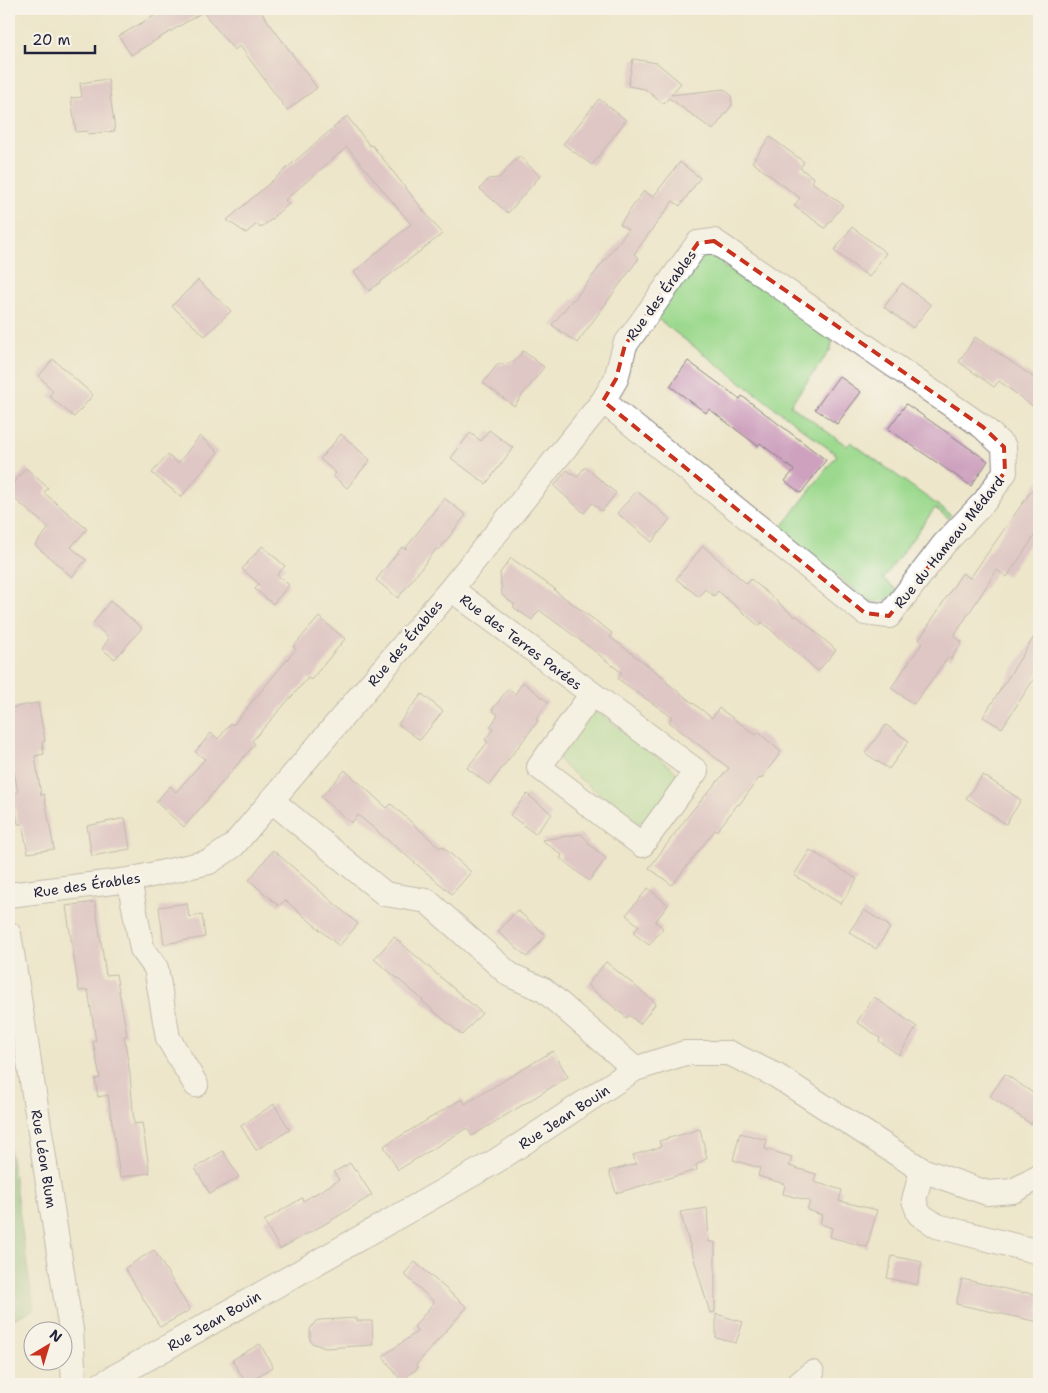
<svg xmlns="http://www.w3.org/2000/svg" width="1048" height="1393" font-family="'Shantell Sans',sans-serif">
	<style>
		.green { fill: #9cd98e; stroke: #5f7e64 }
		.forest { fill: #7db979; stroke: #506e5a }
		.building { fill: #cea2bf }
		.lines { fill: none; stroke-linecap: round; stroke-linejoin: round }
		.minor-casing { stroke: #888482; stroke-width: 26 }
		.minor { stroke: #fff; stroke-width: 24 }
		.marked { fill: none; stroke: #c8321e; stroke-width: 4; stroke-dasharray: 10 6; stroke-linejoin: round }
		.labels { text-anchor: middle; dominant-baseline: central; stroke-width: 5; stroke-linejoin: round; paint-order: stroke }
		.street-label { font-size: 14px; fill: #22223b; stroke: #f7f3e8 }
	</style>
	<rect width="100%" height="100%" fill="#f7f3e8"/>
	<filter id="ink" filterUnits="userSpaceOnUse"><feTurbulence type="fractalNoise" baseFrequency=".02" numOctaves="2"/><feDisplacementMap in="SourceGraphic" scale="10" xChannelSelector="R" yChannelSelector="G"/><feConvolveMatrix kernelMatrix="1 2 1 2 8 2 1 2 1" color-interpolation-filters="sRGB"/></filter>
	<filter id="wash" filterUnits="userSpaceOnUse"><feTurbulence type="fractalNoise" baseFrequency=".0096" numOctaves="4" result="noise"/><feDisplacementMap in="SourceGraphic" scale="20" xChannelSelector="R" yChannelSelector="G"/><feGaussianBlur stdDeviation="1.12" result="paint"/><feColorMatrix in="noise" values="0 0 0 0 0 0 0 0 0 0 0 0 0 0 0 0 0 1.4 0 .05"/><feComposite in="paint" operator="in"/></filter>
	<g filter="url(#wash)">
		<rect width="100%" height="100%" fill="#ede6ca"/>
		<path class="green" d="M715 254 728 259 722 266 725 269 731 261 830 336 832 342 831 349 790 405 847 446 851 442 951 515 948 518 935 508 883 579 897 590C889 601 883 601 870 602L779 531 837 455 655 317 698 260 707 255Z
			M594 712 598 713 603 716 673 769 677 774 678 780 645 823H637L565 767 559 759 588 714Z"/>
		<path class="forest" d="M9 1143 34 1310 9 1321Z"/>
		<g id="blocks">
			<path class="building" d="M166 9H259L317 88 287 110 240 46 234 50 203 12 131 55 119 36Z
				M633 59 657 63 681 83 671 95 724 89 731 95 732 105 713 130 669 98 663 104 645 89 628 86Z
				M108 79 115 131 88 134 87 131 76 132 71 98 82 97 80 83Z
				M599 99 626 120 592 165 563 144Z
				M347 116 370 146 372 145 442 234 369 291 354 272 411 224 347 147 285 200 289 204 274 216 275 217 260 228 257 224 246 233 227 220Z
				M770 137 804 162 800 168 814 178 812 182 843 205 825 228 794 206 800 198 752 162Z
				M519 156 540 176 508 213 480 189 488 179 499 178Z
				M680 162 700 178 680 206 673 201 634 254 639 258 577 343 552 325 573 299 574 300 628 230 620 224 644 191 653 197Z
				M852 227 886 253 869 277 834 251Z
				M198 280 231 311 205 336 172 306Z
				M902 283 931 305 913 328 884 307Z
				M975 337 1039 381V411L999 381 994 387 959 362Z
				M523 351 544 367 514 406 483 383 497 365 514 362Z
				M53 359 93 395 74 417 49 396 53 391 39 376Z
				M688 361 740 399 742 396 826 460 801 493 785 481 794 470 760 443 758 446 709 409 706 413 670 386Z
				M839 376 861 392 837 424 815 409Z
				M906 404 988 461 971 486 888 429Z
				M489 430 513 448 486 484 451 458 470 433 481 441Z
				M341 434 370 460 347 488 333 476 336 473 320 459Z
				M200 436 218 452 181 497 152 473 167 455 178 463Z
				M585 467 616 493 602 511 592 503 584 513 554 486 567 470 577 477Z
				M26 468 48 488 44 493 87 529 71 547 86 560 72 577 35 545 49 528 9 494V488Z
				M1039 480V529L1007 577 997 570 954 636 962 642 951 659 948 657 914 704 891 688 923 642 919 640 962 573 970 578Z
				M637 491 670 519 652 542 617 513Z
				M444 498 466 515 439 550 437 548 398 598 376 580 402 547 405 549Z
				M262 546 285 566 277 575 289 585 273 604 255 589 259 584 242 569Z
				M703 546 747 584 751 579 795 617 796 615 836 650 818 671 762 622 759 626 718 591 714 596 705 589 699 597 676 579Z
				M511 558 555 589 554 590 612 633 610 637 667 680 666 682 712 718 719 708 756 735 758 732 781 752 761 779 759 778 739 805 738 804 717 831 715 830 672 885 649 868 691 812 729 768 669 722 672 717 618 679 622 673 588 646 539 610 532 620 513 607 515 605 502 595 500 573Z
				M110 601 142 628 115 659 102 649 109 638 93 623Z
				M319 617 345 639 311 680 308 678 252 741 255 744 184 827 156 802 170 786 176 792 205 759 195 752 211 733 218 739 231 723 233 725 296 649 293 647Z
				M1039 629V671L1002 728 983 717Z
				M523 682 548 702 536 720 538 721 489 785 467 768 488 742 485 740 493 729 490 727 498 715 492 710 508 689 515 694Z
				M422 694 443 711 420 740 398 724Z
				M38 703 45 741 42 742 44 754 35 756 41 795 44 794 54 849 28 853 22 824H18L13 793 18 792 9 747V708Z
				M886 725 909 741 889 769 865 753Z
				M345 770 387 808 391 804 440 848 442 846 471 872 452 894 358 815 351 823 321 797Z
				M983 775 1021 800 1006 824 966 798Z
				M527 794 552 814 535 834 510 815Z
				M125 818 130 849 92 856 87 826Z
				M581 834 588 841 589 844 606 858 589 881 560 858 562 855 542 840Z
				M273 850 358 924 339 946 285 900 279 906 249 880Z
				M810 850 857 879 841 904 794 875Z
				M648 888 668 905 655 922 663 928 649 945 633 933 639 926 626 915Z
				M95 902 106 975 116 974 127 1036H124L130 1074 134 1124 142 1123 150 1173 120 1177 108 1095 98 1097 95 1079 100 1078 93 1041H96L88 990 79 991 66 906Z
				M187 903 189 917 202 915 205 937 164 944 159 907Z
				M517 910 546 935 527 957 498 932Z
				M864 910 888 925 887 926 890 928 876 949 849 932Z
				M394 937 482 1013 462 1035 422 1001 423 1000 374 959Z
				M606 962 656 1003 640 1024 629 1015 627 1018 587 985Z
				M874 997 917 1027 899 1055 879 1041 880 1038 857 1022Z
				M553 1051 568 1077 472 1136 467 1128 398 1170 384 1146 462 1099 465 1104Z
				M1005 1074 1039 1097V1111L1031 1124 990 1096Z
				M274 1104 290 1130 256 1150 241 1126Z
				M700 1129 707 1158 696 1165 697 1170 616 1193 609 1171 636 1164 633 1155 661 1147 659 1141Z
				M740 1133 767 1140 765 1149 792 1157 789 1166 816 1174 814 1182 842 1190 839 1201 877 1210 867 1247 830 1237 832 1228 820 1224 822 1215 807 1210 810 1201 783 1194 785 1184 758 1176 760 1168 733 1160Z
				M223 1151 239 1177 210 1194 195 1168Z
				M350 1163 355 1171 356 1170 372 1195 332 1220 280 1249 264 1221 302 1198 303 1201 339 1180 334 1172Z
				M707 1208 709 1242H715V1312L710 1313 680 1212Z
				M154 1250 190 1310 160 1327 125 1268Z
				M892 1256 922 1262 917 1285 887 1278Z
				M415 1262 467 1307 416 1365 418 1368 401 1381 383 1356 418 1331 414 1327 434 1302 404 1274Z
				M962 1279 1023 1293V1292L1039 1295V1322L956 1304Z
				M716 1314 743 1322 736 1343 716 1338Z
				M357 1318V1321H372L373 1345 325 1348 312 1343 310 1340V1329L316 1321 320 1320Z
				M260 1344 273 1367 246 1383 232 1360Z"/>
		</g>
	</g>
	<g filter="url(#ink)">
		<use href="#blocks" fill-opacity="0" stroke="#888482" stroke-width="1"/>
		<g class="lines">
			<g class="minor-casing">
				<path id="minor" d="M451 589 696 771 642 845 539 767 592 694
					M271 800 385 894 427 901 510 975 544 990 635 1069
					M129 880 142 949 156 968 168 1038 196 1085
					M9 895 129 880 209 862 233 846 451 589 603 401 616 379 625 345 698 243 714 241 983 427 1004 447 1005 472 985 501 944 544 889 616 865 613 603 401
					M9 934 71 1330 74 1384
					M922 1170 914 1200 919 1214 937 1226 1039 1252
					M102 1384 496 1161 635 1069 685 1053H729L777 1076 922 1170 987 1193 1013 1191 1039 1177
					M799 1384 812 1373"/>
			</g>
			<use href="#minor" class="minor"/>
		</g>
	</g>
	<path d="M0 0H1048V1393H0ZM714 241 983 427 1004 447 1005 472 889 616 865 613 603 401 616 379 625 345 698 243Z" fill="#ede6ca" fill-opacity=".55" fill-rule="evenodd"/>
	<path class="marked" d="M714 241 983 427 1004 447 1005 472 889 616 865 613 603 401 616 379 625 345 698 243Z"/>
	<g class="labels">
		<g class="street-label">
			<text transform="translate(661 295) rotate(-54)">Rue des Érables</text>
			<text transform="translate(949 542) rotate(-51)">Rue du Hameau Médard</text>
			<text transform="translate(521 642) rotate(37)">Rue des Terres Parées</text>
			<text transform="translate(405 643) rotate(-50)">Rue des Érables</text>
			<text transform="translate(87 885) rotate(-8)">Rue des Érables</text>
			<text transform="translate(564 1117) rotate(-33)">Rue Jean Bouin</text>
			<text transform="translate(44 1159) rotate(81)">Rue Léon Blum</text>
			<text transform="translate(214 1321) rotate(-30)">Rue Jean Bouin</text>
		</g>
	</g>
	<rect width="1048" height="1393" fill="none" stroke="#f7f3e8" stroke-width="30"/>
	<g transform="translate(48 1346) rotate(38)"><circle r="24" fill="#f7f3e8" stroke="#a29fa3"/>
	<path d="M0-4L9 19L0 12L-9 19Z" fill="#c8321e"/>
	<text y="-8" font-size="14" font-weight="bold" text-anchor="middle" fill="#22223b">N</text>
	</g>
	<path d="M25 45v8h70v-8" fill="none" stroke="#22223b" stroke-width="2.5"/>
	<text x="32" y="45" font-size="15" fill="#22223b" stroke="#f7f3e8" stroke-width="4" paint-order="stroke">20 m</text>
</svg>
